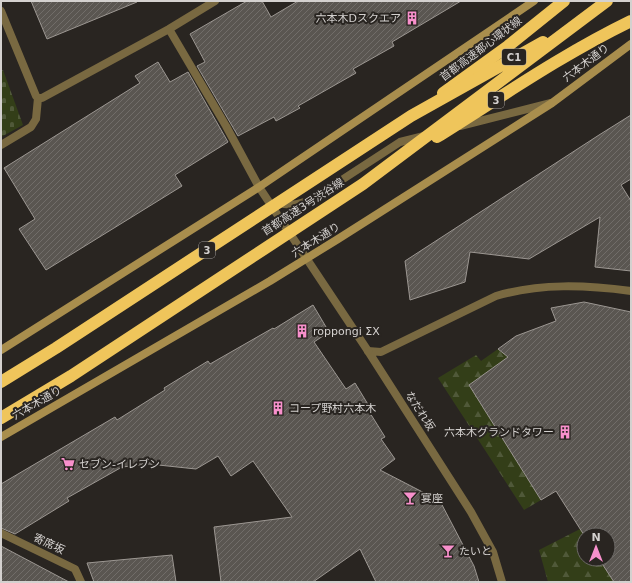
<svg xmlns="http://www.w3.org/2000/svg" width="632" height="583" font-family="'DejaVu Sans','Noto Sans JP',sans-serif">
	<style>
		.forest { fill: url(#forest-firs) }
		.cemetery { fill: url(#cemetery-stones) }
		.building { fill: url(#building-hatch); stroke: #9c9792 }
		.lines { fill: none; stroke-linecap: round; stroke-linejoin: round }
		.service { stroke: #796941; stroke-width: 8 }
		.minor { stroke: #796941; stroke-width: 8 }
		.tertiary { stroke: #796941; stroke-width: 8 }
		.secondary { stroke: #a98e4d; stroke-width: 8 }
		.motorway { stroke: #efc55b; stroke-width: 12 }
		.motorway-bridge { stroke: #efc55b; stroke-width: 12 }
		.labels { text-anchor: middle; dominant-baseline: central; stroke-width: 4; stroke-linejoin: round; paint-order: stroke }
		.shield { fill: #292521; stroke: #a19d9b; stroke-width: 1 }
		.shield-label { font-size: 10px; font-weight: bold; fill: #d4d1cf }
		.poi-label { font-size: 11px; fill: #d4d1cf; stroke: #292521; text-anchor: start }
		.street-label { font-size: 11px; fill: #d4d1cf; stroke: #292521 }
	</style>
	<defs>
		<pattern id="forest-firs" width="22" height="20" patternUnits="userSpaceOnUse"><rect width="22" height="20" fill="#333e18"/><path d="M5 1l3.5 6h-7zM16 11l3.5 6h-7z" fill="#505939"/></pattern>
		<pattern id="cemetery-stones" width="16" height="16" patternUnits="userSpaceOnUse"><rect width="16" height="16" fill="#333e18"/><path d="M2 7V4a2 2 0 0 1 4 0v3zM10 15v-3a2 2 0 0 1 4 0v3z" fill="#505939"/></pattern>
		<pattern id="building-hatch" width="6" height="6" patternUnits="userSpaceOnUse"><rect width="6" height="6" fill="#5a5651"/><path d="M-1 1l2-2M0 6l6-6M5 7l2-2" fill="none" stroke="#716d69"/></pattern>
	</defs>
	<rect width="100%" height="100%" fill="#292521"/>
	<path class="forest" d="M498 349 508 357 469 385 541 500 524 510 438 378 476 355 481 361Z
		M580 529 584 535V559H599L614 582H548L539 550Z"/>
	<path class="cemetery" d="M3 70 23 125 1 137V71Z"/>
	<path class="building" d="M31 1H137V2L47 39Z
		M247 1H262L271 17 298 1H461L392 42 394 46 353 69 356 73 298 106 300 108 276 121 274 117 238 136 197 66 205 62 190 34Z
		M158 62 170 82 188 72 228 142 175 175 182 186 46 270 19 229 35 219 4 168 140 83 135 76Z
		M631 115V179L621 185 631 201V271L595 267 600 217 529 259 470 252 465 282 410 300 405 261 599 135Z
		M584 302 631 312V582H614L599 559H608V535H584L556 491 541 500 469 385 508 357 498 349 516 336 556 321 551 308Z
		M313 305 329 332 314 342 346 389 355 383 372 411 370 413 385 437 381 439 395 459 380 470 440 501 474 566 479 582H376L360 549 313 582H221L214 527 292 517 253 461 231 476 218 456 196 469 149 464 122 467 67 498 69 501 15 534 1 528V484L115 417 117 420 165 390 164 388 208 361 210 364 273 328 274 329Z
		M1 546 69 582H1Z
		M172 555 176 582H94L87 563Z"/>
	<g class="lines">
		<path class="service" d="M1 145 31 127 36 119 38 98"/>
		<path class="minor" d="M460 126 551 103
			M277 202C290 207 299 204 311 200L400 142 424 136
			M368 351 381 352 496 296C540 283 586 285 631 291
			M368 351 471 512 493 552 502 582
			M1 533 75 569 81 582"/>
		<path class="tertiary" d="M1 11 36 96 38 98H42L169 29 215 1
			M169 29 226 126 259 187 368 351"/>
		<path class="secondary" d="M1 350 259 187 534 1
			M1 437 270 281 338 239 552 103 631 44"/>
		<path class="motorway" d="M443 93 508 46 564 1"/>
		<path class="motorway-bridge" d="M437 137C501 97 563 54 631 21
			M1 382 56 348 411 116 543 42
			M1 418 71 376 363 184 607 1"/>
	</g>
	<defs>
		<g id="building-bare" transform="scale(1.08)"><path d="M-4-6H4V6H1V3H-1V6H-4ZM-2.5-4.3h1.7v1.8h-1.7ZM.8-4.3h1.7v1.8H.8ZM-2.5-1h1.7V.8h-1.7ZM.8-1h1.7V.8H.8Z" fill="#f890cc" stroke="#292521" stroke-width="2.5" paint-order="stroke"/></g>
		<g id="supermarket-bare" transform="scale(1.08)"><path d="M-6-5.5h2.5l.6 2H6L4.5 2H-2.5L-4.4-4H-6ZM-1.5 3.2a1.3 1.3 0 1 0 .1 0ZM3 3.2a1.3 1.3 0 1 0 .1 0Z" fill="#f890cc" stroke="#292521" stroke-width="2.5" paint-order="stroke"/></g>
		<g id="bar-bare" transform="scale(1.08)"><path d="M-6-5H6L.8 .8V4.5H3.5V6h-7V4.5H-.8V.8Z" fill="#f890cc" stroke="#292521" stroke-width="2.5" paint-order="stroke"/></g>
	</defs>
	<g fill-rule="evenodd">
		<use href="#building-bare" x="412" y="18"/>
		<use href="#building-bare" x="302" y="331"/>
		<use href="#building-bare" x="278" y="408"/>
		<use href="#building-bare" x="565" y="432"/>
		<use href="#supermarket-bare" x="68" y="464"/>
		<use href="#bar-bare" x="410" y="498"/>
		<use href="#bar-bare" x="448" y="551"/>
	</g>
	<g class="labels">
		<g class="shield">
			<rect x="502" y="49" width="24" height="16" rx="3"/>
			<rect x="488" y="92" width="16" height="16" rx="3"/>
			<rect x="199" y="242" width="16" height="16" rx="3"/>
		</g>
		<g class="shield-label">
			<text x="514" y="57">C1</text>
			<text x="496" y="100">3</text>
			<text x="207" y="250">3</text>
		</g>
		<g class="poi-label">
			<text x="401" y="18" text-anchor="end">六本木Dスクエア</text>
			<text x="313" y="331">roppongi ΣΧ</text>
			<text x="289" y="408">コープ野村六本木</text>
			<text x="554" y="432" text-anchor="end">六本木グランドタワー</text>
			<text x="79" y="464">セブン-イレブン</text>
			<text x="421" y="498">宴座</text>
			<text x="459" y="551">たいと</text>
		</g>
		<g class="street-label">
			<text transform="translate(481 49) rotate(-37)">首都高速都心環状線</text>
			<text transform="translate(586 63) rotate(-37)">六本木通り</text>
			<text transform="translate(303 207) rotate(-33)">首都高速3号渋谷線</text>
			<text transform="translate(316 240) rotate(-32)">六本木通り</text>
			<text transform="translate(37 403) rotate(-30)">六本木通り</text>
			<text transform="translate(420 411) rotate(57)">なだれ坂</text>
			<text transform="translate(49 544) rotate(25)">寄席坂</text>
		</g>
	</g>
	<rect width="632" height="583" fill="none" stroke="#d4d1cf" stroke-width="4"/>
	<g transform="translate(596 547)"><circle r="19" fill="#292521" stroke="#6d6a67"/>
	<path d="M0-3L7 15L0 10L-7 15Z" fill="#f890cc"/>
	<text y="-6" font-size="11" font-weight="bold" text-anchor="middle" fill="#d4d1cf">N</text>
	</g>
</svg>
